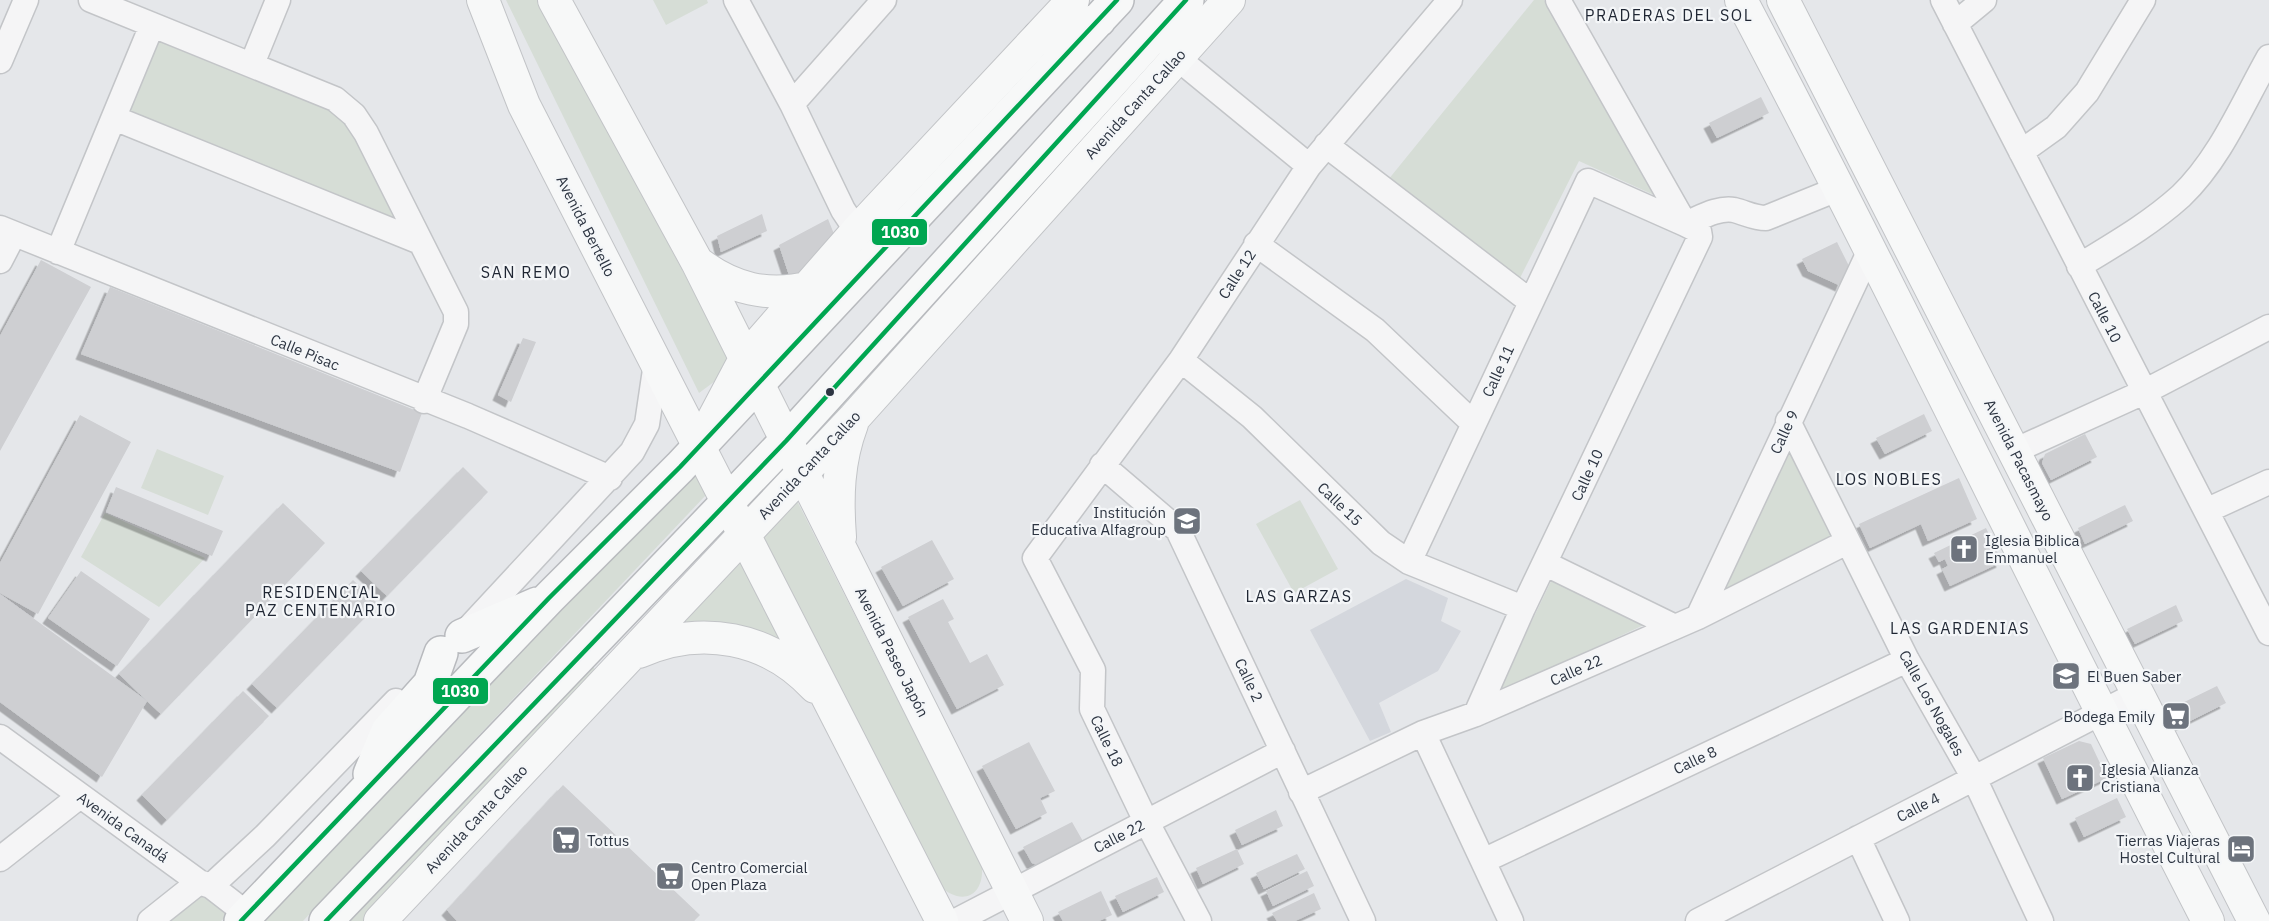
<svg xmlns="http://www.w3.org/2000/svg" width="2269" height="921" font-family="'IBM Plex Sans',sans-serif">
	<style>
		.built { fill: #d4d7dd }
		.green { fill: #d6ddd6 }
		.building { fill: #cecfd2; filter: url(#shadow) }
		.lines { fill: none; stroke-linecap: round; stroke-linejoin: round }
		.minor-casing { stroke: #c3c5c8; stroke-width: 27 }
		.major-casing { stroke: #c2c4c7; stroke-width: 34 }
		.highway-casing { stroke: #b8babe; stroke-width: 36 }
		.minor { stroke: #f5f5f6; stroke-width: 24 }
		.major { stroke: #f7f8f8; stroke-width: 32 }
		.highway { stroke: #f7f8f8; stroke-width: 33 }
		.bus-1-casing { stroke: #f4f6f8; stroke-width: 9 }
		.bus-1 { stroke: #00a651; stroke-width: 4.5 }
		.bus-dot { fill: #2d3542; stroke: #f4f6f8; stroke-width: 2 }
		.labels { text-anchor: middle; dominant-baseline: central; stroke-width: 4.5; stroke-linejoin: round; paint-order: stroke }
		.street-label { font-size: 15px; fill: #2d3542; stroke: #f4f6f8 }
		.poi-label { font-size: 15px; fill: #2d3542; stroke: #f4f6f8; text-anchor: start }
		.neighbourhood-label { font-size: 16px; letter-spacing: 1.5px; fill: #1f2633; stroke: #f4f6f8 }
		.line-badge { stroke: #f4f6f8; stroke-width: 2 }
		.badge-label { font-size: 16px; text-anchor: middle; font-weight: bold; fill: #fff }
	</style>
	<defs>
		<filter id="shadow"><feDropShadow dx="-5.5" dy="5.5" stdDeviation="0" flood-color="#0004"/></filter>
	</defs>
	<rect width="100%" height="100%" fill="#e5e7ea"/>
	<path class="built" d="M1406 579 1448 598 1441 621 1461 631 1438 671 1379 703 1391 732 1370 741 1310 630Z"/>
	<path class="green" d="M506 0H538L734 367 699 393Z
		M653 0H707L708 3 666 25Z
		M1534 0H1544L1560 19 1665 200 1579 161 1520 278 1388 180Z
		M155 32 337 109 399 208 390 221 124 112Z
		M1791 446 1835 536 1716 598Z
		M157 449 224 476 208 515 141 488Z
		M695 471 706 495 303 921H264Z
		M1300 500 1338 569 1294 593 1256 524Z
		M797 501 982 867C984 898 960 906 939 885L761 539Z
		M105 513 205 558 159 607 81 557Z
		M742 553 795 661 680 628Z
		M1553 577 1650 622 1497 694Z
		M592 666 600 675 365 921H346Z
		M203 895 231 913 221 921H169Z"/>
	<path class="building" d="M1761 97 1769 113 1717 138 1709 123Z
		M762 214 767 231 721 252 717 236Z
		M828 219 836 239 792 284 779 245Z
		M1837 242 1849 266 1841 286 1808 271 1802 259Z
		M41 260 91 287 0 451V336Z
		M110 287 422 413 400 472 81 354Z
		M523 338 536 342 511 402 498 395Z
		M1924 414 1932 431 1885 454 1876 438Z
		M80 415 131 442 38 614 0 593V563Z
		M2085 434 2097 457 2051 480 2042 463 2045 454Z
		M463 467 488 492 387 596 361 571Z
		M1959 478 1977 519 1928 541 1921 524 1870 548 1859 524Z
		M116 487 223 531 212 556 106 512Z
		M283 503 325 543 161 714 147 701 102 777 0 702V594L147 701 119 674Z
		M2125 505 2133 521 2085 544 2078 528Z
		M1986 528 2002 562 1950 586 1942 569 1948 566 1945 559 1939 562 1934 553Z
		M932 540 954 579 903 606 881 567Z
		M81 571 150 619 117 666 48 618Z
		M353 580 378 604 277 708 252 684Z
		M943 599 954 619 948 622 970 663 987 654 1004 685 957 709 908 617Z
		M2176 605 2183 621 2135 644 2127 629Z
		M2217 686 2226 703 2178 727 2170 709Z
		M243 691 269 716 167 820 142 795Z
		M2079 741 2091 744 2107 778 2062 799 2043 758Z
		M1029 742 1055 791 1040 798 1047 813 1016 829 982 766Z
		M563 785 700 915 694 921H457L447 910Z
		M2117 798 2126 817 2084 837 2075 818Z
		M1276 810 1283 826 1242 845 1235 830Z
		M1072 822 1084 843 1040 866 1032 863 1023 847Z
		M1237 849 1244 864 1203 884 1196 868Z
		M1297 854 1305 869 1264 889 1256 873Z
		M1307 871 1314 886 1273 906 1266 891Z
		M1157 877 1164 892 1123 912 1115 896Z
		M1101 891 1112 915 1099 921H1063L1058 912Z
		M1314 893 1321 909 1295 921H1277L1272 913Z"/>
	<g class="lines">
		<g class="minor-casing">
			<path id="minor" d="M91 0 335 99 354 115 366 133 456 312V324L424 401
				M736 0 792 104 843 210 857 231
				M1943 0 2269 633
				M1955 24 1984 0
				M1176 57 1309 166
				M0 61 26 0
				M252 64 278 0
				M792 104 884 0
				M114 118 420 242
				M1326 145 1531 302
				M2021 152 2056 127 2087 92 2143 0
				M0 228 468 416 610 478
				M1256 244 1375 330 1473 423
				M58 252 152 25
				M0 261 14 234
				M2079 266C2115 244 2150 224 2181 196 2220 159 2243 103 2269 57
				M1181 360 1252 417 1381 543 1409 562 1523 608
				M1788 421 1907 660 1974 778 2041 921
				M2014 451 2144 392 2269 327
				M1102 465 1178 530 1363 921
				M2208 510 2269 482
				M1409 562 1588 181 1685 224C1700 218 1718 207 1734 210 1746 213 1754 218 1766 218L1840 188
				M1546 564 1675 627
				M1698 617 1871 248
				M467 630 632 452 647 424 656 363
				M1476 714 1523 608 1700 237 1699 231 1685 224 1558 0
				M1423 733 1511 921
				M0 737 199 882 211 886 247 914
				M1301 792 1423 733 1476 714 1698 617 1847 542
				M1858 838 1897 921
				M0 859 80 796
				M1483 861 1907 660
				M211 886 265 836 396 701
				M150 921 199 882
				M956 921 1283 751
				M1199 921 1141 811 1092 709 1093 670 1035 558 1181 360 1309 166 1450 0
				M1698 921 2137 694"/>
		</g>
		<g class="major-casing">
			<path id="major" d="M483 0 524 105 942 921
				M554 0 697 262 1027 921
				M1741 0C1902 305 2050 615 2208 921
				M1783 0 2254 921
				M697 262C732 289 768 298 811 287
				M708 429 745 359 857 231 1073 0
				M840 537C837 497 838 461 852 424
				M639 652C701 624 769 637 815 687
				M380 921 854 418 1229 0"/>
		</g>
		<g class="highway-casing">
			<path id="highway" d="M1039 38 1099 20
				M1176 57 1187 0
				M462 636 537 604
				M370 774 388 731 430 684 441 653
				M241 921 549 598 680 467 1117 0
				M326 921 786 441 1186 0"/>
		</g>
		<use href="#minor" class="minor"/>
		<use href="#major" class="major"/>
		<use href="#highway" class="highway"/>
		<g class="bus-1-casing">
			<path id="bus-1" d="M241 921 549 598 680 467 1117 0
				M326 921 786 441 1186 0"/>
		</g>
		<use href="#bus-1" class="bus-1"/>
	</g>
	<defs>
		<g id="school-square" transform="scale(1.5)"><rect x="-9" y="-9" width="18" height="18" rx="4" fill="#6d737d" stroke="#f4f6f8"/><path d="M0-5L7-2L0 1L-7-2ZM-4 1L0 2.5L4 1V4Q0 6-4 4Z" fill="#fff"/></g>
		<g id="church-square" transform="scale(1.5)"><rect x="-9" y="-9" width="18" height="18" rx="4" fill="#6d737d" stroke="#f4f6f8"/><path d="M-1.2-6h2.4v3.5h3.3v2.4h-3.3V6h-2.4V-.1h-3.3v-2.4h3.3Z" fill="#fff"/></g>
		<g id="university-square" transform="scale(1.5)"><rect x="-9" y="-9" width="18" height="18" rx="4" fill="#6d737d" stroke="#f4f6f8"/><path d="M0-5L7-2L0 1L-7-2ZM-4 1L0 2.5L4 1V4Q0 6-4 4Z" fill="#fff"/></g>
		<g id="supermarket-square" transform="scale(1.5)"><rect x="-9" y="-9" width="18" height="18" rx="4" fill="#6d737d" stroke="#f4f6f8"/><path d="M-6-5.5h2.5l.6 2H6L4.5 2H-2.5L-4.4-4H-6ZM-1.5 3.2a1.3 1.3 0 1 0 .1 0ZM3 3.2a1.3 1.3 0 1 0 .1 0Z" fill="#fff"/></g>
		<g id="hotel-square" transform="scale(1.5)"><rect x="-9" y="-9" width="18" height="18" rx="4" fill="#6d737d" stroke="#f4f6f8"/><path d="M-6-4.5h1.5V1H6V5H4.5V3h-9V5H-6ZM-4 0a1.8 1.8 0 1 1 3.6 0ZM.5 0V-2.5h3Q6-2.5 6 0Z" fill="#fff"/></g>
	</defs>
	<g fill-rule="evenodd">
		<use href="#school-square" x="1187" y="521"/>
		<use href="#church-square" x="1964" y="549"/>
		<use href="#university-square" x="2066" y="676"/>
		<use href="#supermarket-square" x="2176" y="716"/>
		<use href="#church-square" x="2080" y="778"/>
		<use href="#supermarket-square" x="566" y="840"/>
		<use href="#hotel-square" x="2241" y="849"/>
		<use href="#supermarket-square" x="670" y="876"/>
	</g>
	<circle class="bus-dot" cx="830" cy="392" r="5"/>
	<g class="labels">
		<g class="street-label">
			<text transform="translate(1135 104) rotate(-48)">Avenida Canta Callao</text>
			<text transform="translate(586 226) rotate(63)">Avenida Bertello</text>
			<text transform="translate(1237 274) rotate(-57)">Calle 12</text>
			<text transform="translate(2105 317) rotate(63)">Calle 10</text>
			<text transform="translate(305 352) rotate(22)">Calle Pisac</text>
			<text transform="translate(1498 371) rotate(-65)">Calle 11</text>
			<text transform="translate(1784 432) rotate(-65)">Calle 9</text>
			<text transform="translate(2019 460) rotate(63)">Avenida Pacasmayo</text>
			<text transform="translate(809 465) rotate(-47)">Avenida Canta Callao</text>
			<text transform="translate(1587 475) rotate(-65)">Calle 10</text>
			<text transform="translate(1340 504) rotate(44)">Calle 15</text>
			<text transform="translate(892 652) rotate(63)">Avenida Paseo Japón</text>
			<text transform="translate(1576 670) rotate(-24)">Calle 22</text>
			<text transform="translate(1249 680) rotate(65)">Calle 2</text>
			<text transform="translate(1932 703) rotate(61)">Calle Los Nogales</text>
			<text transform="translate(1107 741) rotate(64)">Calle 18</text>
			<text transform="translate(1695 760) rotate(-25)">Calle 8</text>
			<text transform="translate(1918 807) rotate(-27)">Calle 4</text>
			<text transform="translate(476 819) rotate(-47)">Avenida Canta Callao</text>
			<text transform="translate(123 827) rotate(36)">Avenida Canadá</text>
			<text transform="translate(1119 836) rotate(-27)">Calle 22</text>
		</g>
		<g class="poi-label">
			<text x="1166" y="512" text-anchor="end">Institución<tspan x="1166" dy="17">Educativa Alfagroup</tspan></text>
			<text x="1985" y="540">Iglesia Biblica<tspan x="1985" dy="17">Emmanuel</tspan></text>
			<text x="2087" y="676">El Buen Saber</text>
			<text x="2155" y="716" text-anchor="end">Bodega Emily</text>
			<text x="2101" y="769">Iglesia Alianza<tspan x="2101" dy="17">Cristiana</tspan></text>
			<text x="587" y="840">Tottus</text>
			<text x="2220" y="840" text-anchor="end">Tierras Viajeras<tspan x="2220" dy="17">Hostel Cultural</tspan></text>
			<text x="691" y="867">Centro Comercial<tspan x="691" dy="17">Open Plaza</tspan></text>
		</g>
		<g class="neighbourhood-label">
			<text x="1669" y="15">PRADERAS DEL SOL</text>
			<text x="526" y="272">SAN REMO</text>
			<text x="1889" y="479">LOS NOBLES</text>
			<text x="321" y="592">RESIDENCIAL<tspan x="321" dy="18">PAZ CENTENARIO</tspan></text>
			<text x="1299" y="596">LAS GARZAS</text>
			<text x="1960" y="628">LAS GARDENIAS</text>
		</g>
	</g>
	<g class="line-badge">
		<rect x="871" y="218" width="57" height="28" rx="6" fill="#00a651"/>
		<rect x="432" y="677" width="57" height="28" rx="6" fill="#00a651"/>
	</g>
	<g class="badge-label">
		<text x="900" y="238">1030</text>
		<text x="460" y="697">1030</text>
	</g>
</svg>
